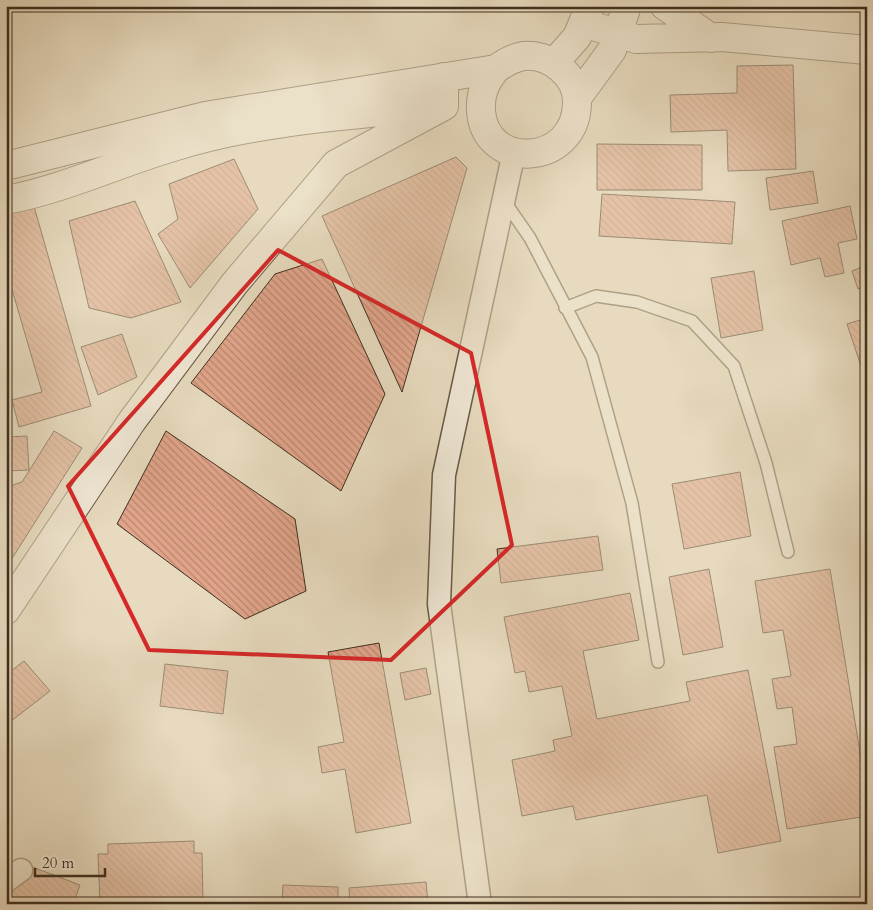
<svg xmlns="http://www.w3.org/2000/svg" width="873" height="910" font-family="Cardo,serif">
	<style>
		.building { fill: url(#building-back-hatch); stroke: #3e2f1d }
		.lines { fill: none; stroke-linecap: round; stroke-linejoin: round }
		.service-casing { stroke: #685a45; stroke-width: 14 }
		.minor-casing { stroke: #685a45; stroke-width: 25 }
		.tertiary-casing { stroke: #685a45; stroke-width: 30 }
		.service { stroke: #efe7d5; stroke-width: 11 }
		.minor { stroke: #efe7d5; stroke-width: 22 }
		.tertiary { stroke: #efe7d5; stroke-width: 28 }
		.marked { fill: none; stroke: #d62828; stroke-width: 4; stroke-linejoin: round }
	</style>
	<defs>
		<pattern id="building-back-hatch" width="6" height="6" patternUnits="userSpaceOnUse" patternTransform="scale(1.25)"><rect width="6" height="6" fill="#e2a58b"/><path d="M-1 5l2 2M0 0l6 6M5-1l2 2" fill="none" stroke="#b98771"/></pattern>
	</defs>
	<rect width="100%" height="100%" fill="#e7dabe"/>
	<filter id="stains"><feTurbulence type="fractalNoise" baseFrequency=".004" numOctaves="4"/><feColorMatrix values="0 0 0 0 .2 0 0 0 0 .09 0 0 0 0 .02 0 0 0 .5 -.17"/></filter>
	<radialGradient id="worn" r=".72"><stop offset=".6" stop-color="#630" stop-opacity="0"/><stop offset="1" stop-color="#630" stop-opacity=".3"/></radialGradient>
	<path class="building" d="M793 65 796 169 728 171 727 130 671 132 670 95 737 93V66Z
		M597 144 702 145V190H597Z
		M456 157 467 168 402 392 322 216Z
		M234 159 258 209 190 288 158 234 178 219 169 184Z
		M813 171 818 203 770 210 766 178Z
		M602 194 735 202 732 244 599 236Z
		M135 201 181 302 131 318 89 308 69 221Z
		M33 203 91 406 19 427 12 400 42 392 6 269V212Z
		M850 206 857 239 838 243 844 273 825 277 820 258 791 265 782 221Z
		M867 244V286L858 289 852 271 867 265 860 246Z
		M322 259 385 394 341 491 191 383 275 274Z
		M754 271 763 330 721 338 711 278Z
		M867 318V367L862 369 847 324Z
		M122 334 137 377 98 395 81 347Z
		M54 431 82 448 6 568V487L22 482Z
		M166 431 295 519 306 591 245 619 117 524Z
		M27 436 29 470 6 471V437Z
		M740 472 751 536 684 549 672 484Z
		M598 536 603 570 501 583 497 549Z
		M709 569 723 647 683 655 669 577Z
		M830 569 867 795V816L787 829 774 747 797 744 792 707 777 709 772 679 791 676 783 630 763 633 755 581Z
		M630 593 639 640 583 651 597 719 690 701 686 682 748 670 781 841 718 853 707 795 576 820 573 806 522 816 512 760 555 751 553 740 572 736 562 686 529 692 525 671 515 673 504 617Z
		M379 643 411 823 356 833 345 769 322 773 318 747 344 742 328 652Z
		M24 661 50 691 6 725V675Z
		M165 664 228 671 223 714 160 706Z
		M426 668 431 694 405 700 400 673Z
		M194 841V853H202L203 904H100L98 854H108V844Z
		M30 866 80 885 73 904H6V893Z
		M426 882 428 904H350L349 888Z
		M283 885 338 887V904H282Z"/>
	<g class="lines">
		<g class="service-casing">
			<path id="service" d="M505 202 530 238 592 357 632 503 658 662
				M565 308 596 296 637 302 692 321 734 366 766 463 788 552"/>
		</g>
		<g class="minor-casing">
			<path id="minor" d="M6 881 21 870
				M480 904 439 604 444 475 514 152"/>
		</g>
		<g class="tertiary-casing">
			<path id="tertiary" d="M665 6 711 38
				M583 23 636 39 722 37 867 50
				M554 63 577 37 589 8
				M577 98 612 50 627 6
				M6 166 205 116 496 69C504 63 513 58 523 56 550 53 578 76 577 103 576 167 485 171 481 111 480 94 485 82 496 69
				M6 200C64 189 116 164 173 147 256 121 345 116 432 107
				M6 610 132 421 235 283 336 164 444 106V77"/>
		</g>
		<use href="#service" class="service"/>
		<use href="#minor" class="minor"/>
		<use href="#tertiary" class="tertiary"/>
	</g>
	<path d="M0 0H873V910H0ZM278 250 471 353 512 545 391 660 149 650 68 486Z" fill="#e7dabe" fill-opacity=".55" fill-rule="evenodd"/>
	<path class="marked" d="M278 250 471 353 512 545 391 660 149 650 68 486Z"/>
	<rect width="873" height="910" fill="none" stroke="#e7dabe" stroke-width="25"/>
	<rect x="8" y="8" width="858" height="895" fill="none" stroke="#3e2f1d" stroke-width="2.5"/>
	<rect x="12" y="12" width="848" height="885" fill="none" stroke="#3e2f1d"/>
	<path d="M35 868v8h70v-8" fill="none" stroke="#3e2f1d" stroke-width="2.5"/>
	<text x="42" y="868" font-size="15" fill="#3e2f1d" stroke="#efe7d5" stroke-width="4" paint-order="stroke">20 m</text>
	<rect width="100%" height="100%" filter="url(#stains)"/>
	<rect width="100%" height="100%" fill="url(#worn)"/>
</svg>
